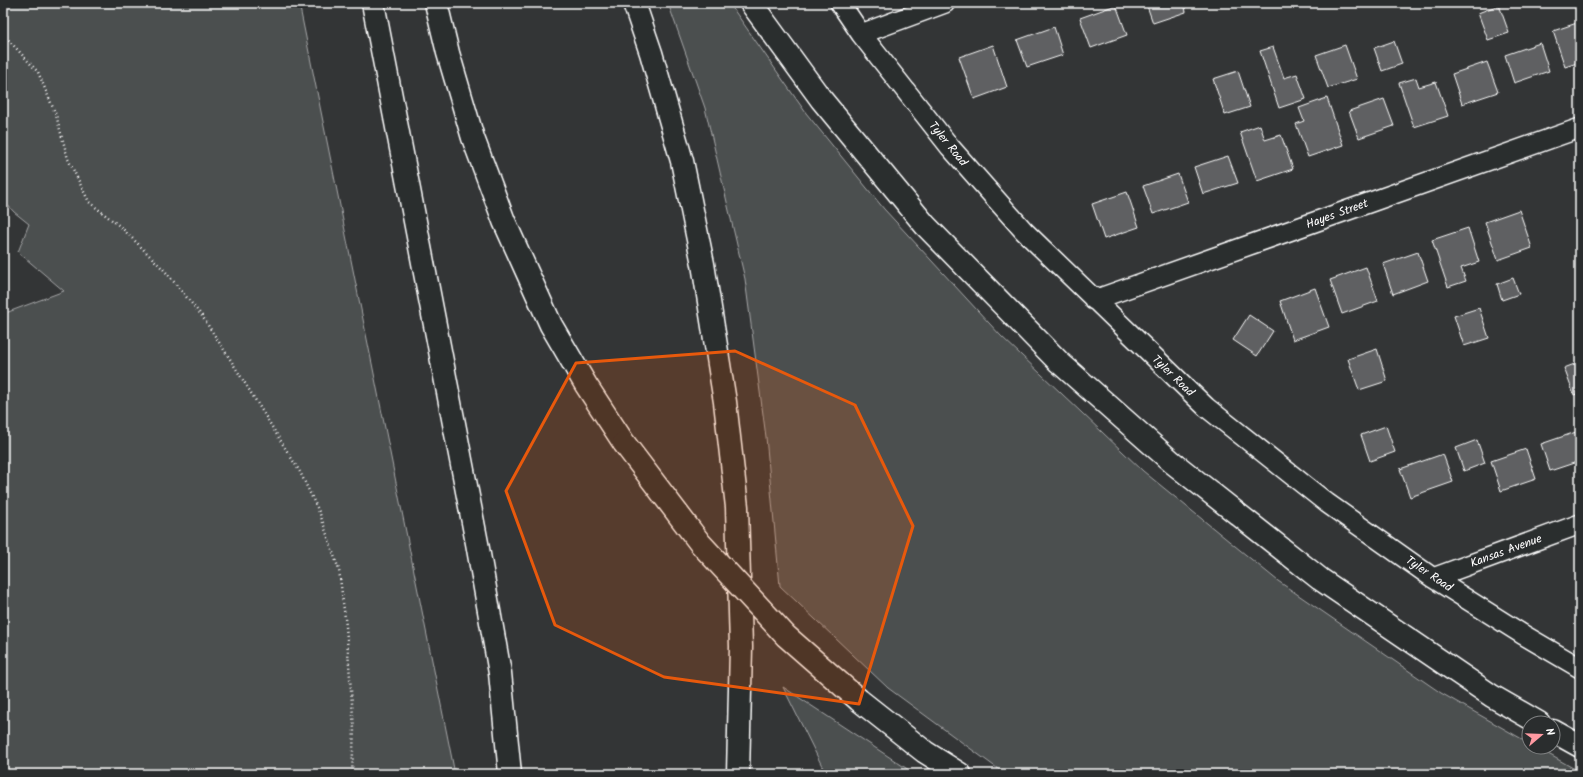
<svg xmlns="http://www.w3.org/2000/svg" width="1583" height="777" font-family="Kalam,sans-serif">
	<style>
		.green { fill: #4c4f50; stroke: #a6a7a8 }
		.building { fill: #5f6162; stroke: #fff }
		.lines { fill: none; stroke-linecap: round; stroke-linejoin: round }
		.street-casing { stroke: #fff; stroke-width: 22 }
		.highway-casing { stroke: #fff; stroke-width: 25 }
		.path { stroke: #fff; stroke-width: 2.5; stroke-dasharray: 1 3; stroke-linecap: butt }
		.street { stroke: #2a2d2e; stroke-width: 19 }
		.highway { stroke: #2a2d2e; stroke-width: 22 }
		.highway-bridge-casing { stroke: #fff; stroke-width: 25; stroke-linecap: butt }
		.highway-bridge { stroke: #2a2d2e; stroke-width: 22 }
		.marked { fill: #e8590c; fill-opacity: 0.2; stroke: #e8590c; stroke-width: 3; stroke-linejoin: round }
		.labels { text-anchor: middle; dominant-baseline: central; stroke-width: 3; stroke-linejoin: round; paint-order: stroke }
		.street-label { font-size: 12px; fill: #fff; stroke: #2a2d2e }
	</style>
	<rect width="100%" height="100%" fill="#333536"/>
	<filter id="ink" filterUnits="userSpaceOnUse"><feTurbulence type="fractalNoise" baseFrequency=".025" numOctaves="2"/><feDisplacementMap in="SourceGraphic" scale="8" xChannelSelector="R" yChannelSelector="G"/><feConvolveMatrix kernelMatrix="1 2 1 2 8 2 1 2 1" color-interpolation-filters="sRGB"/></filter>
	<g filter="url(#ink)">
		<path class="green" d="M3 3H299L455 774H3V314L64 291 18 252 29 224 14 212 3 200Z
			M668 3H729L806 113 884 209 1001 336 1143 471 1278 581 1441 693 1529 743V747H1536L1580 772V774H1005L888 688 780 586 766 437 745 279 705 108Z
			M783 687 915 774H826Z"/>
		<path class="building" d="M1146 3H1184L1186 12 1153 23Z
			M1116 5 1127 35 1091 48 1080 18Z
			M1499 5 1509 33 1488 40 1478 13Z
			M1580 22V62L1565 67 1553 31Z
			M1054 27 1063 55 1027 67 1017 40Z
			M1394 41 1402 64 1382 71 1374 48Z
			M1540 43 1549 71 1514 83 1505 55Z
			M993 45 1007 87 974 99 959 57Z
			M1345 45 1357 79 1328 88 1316 55Z
			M1273 47 1284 78 1297 74 1306 99 1279 108 1260 51Z
			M1487 62 1498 92 1462 104 1452 74Z
			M1238 71 1250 107 1225 115 1213 79Z
			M1416 78 1419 87 1436 82 1448 116 1414 127 1399 83Z
			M1327 98 1343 145 1308 157 1296 124 1304 121 1299 108Z
			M1384 99 1394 126 1359 138 1349 111Z
			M1260 125 1265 140 1281 135 1293 169 1257 181 1240 132Z
			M1228 156 1238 183 1203 194 1194 167Z
			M1178 174 1188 202 1153 214 1143 186Z
			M1127 192 1139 227 1104 239 1092 204Z
			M1519 210 1532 248 1498 260 1485 222Z
			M1468 228 1479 262 1461 268 1466 281 1448 287 1432 240Z
			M1418 252 1428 281 1393 294 1383 264Z
			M1366 267 1378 301 1342 314 1330 280Z
			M1513 278 1519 294 1502 300 1497 284Z
			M1315 288 1329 327 1293 340 1280 301Z
			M1479 308 1489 338 1464 346 1454 316Z
			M1249 315 1273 331 1257 356 1233 340Z
			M1377 349 1387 381 1359 390 1348 359Z
			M1580 362V393L1574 395 1564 368Z
			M1386 426 1395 452 1370 461 1361 435Z
			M1576 432 1580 443V461L1550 471 1541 444Z
			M1477 440 1485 463 1464 471 1456 448Z
			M1526 449 1536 479 1501 491 1491 461Z
			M1443 454 1453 482 1410 497 1400 469Z"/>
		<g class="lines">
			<g class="street-casing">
				<path id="street" d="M840 3 861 34 950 147 1024 231 1206 407 1327 503 1433 578 1522 634 1580 668
					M861 34 945 3
					M1094 300 1580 128
					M1433 578 1580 524"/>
			</g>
			<g class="highway-casing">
				<path id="highway" d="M373 3 477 543 500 673 510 774
					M436 3 448 53 473 138 504 221 551 325 586 385 624 443
					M634 3 651 53 682 161 703 264 725 402 737 507 741 647 738 774
					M751 3 821 99 925 225 1059 362 1172 462 1320 579 1492 696 1539 723
					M859 700 925 752 960 774
					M1553 731 1580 746"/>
			</g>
			<path class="path" d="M3 34 38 72 56 115 68 159 89 202 122 228 165 271 202 316 230 359 300 472 320 514 339 570 346 626 354 729 352 774"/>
			<use href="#street" class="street"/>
			<use href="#highway" class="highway"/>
			<g class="highway-bridge-casing">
				<path id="highway-bridge" d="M624 443 700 543 786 636 859 700"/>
			</g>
			<use href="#highway-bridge" class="highway-bridge"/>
		</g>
	</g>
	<path class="marked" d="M735 351 855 405 913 526 859 704 664 677 555 625 506 491 576 363Z"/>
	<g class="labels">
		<g class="street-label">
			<text transform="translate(948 144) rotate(51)">Tyler Road</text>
			<text transform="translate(1337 214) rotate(-20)">Hayes Street</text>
			<text transform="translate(1173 376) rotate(44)">Tyler Road</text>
			<text transform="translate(1506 551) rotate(-20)">Kansas Avenue</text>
			<text transform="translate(1429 574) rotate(34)">Tyler Road</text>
		</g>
	</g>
	<rect width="1583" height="777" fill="none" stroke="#2a2d2e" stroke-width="16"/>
	<rect x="8" y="8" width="1567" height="761" fill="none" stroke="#fff" stroke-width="1.5" filter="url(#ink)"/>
	<g transform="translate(1541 735) rotate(71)"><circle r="19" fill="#2a2d2e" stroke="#7f8182"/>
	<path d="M0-3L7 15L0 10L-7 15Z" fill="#ff9aa2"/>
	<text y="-6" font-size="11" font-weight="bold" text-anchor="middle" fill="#ffffff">N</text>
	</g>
</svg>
